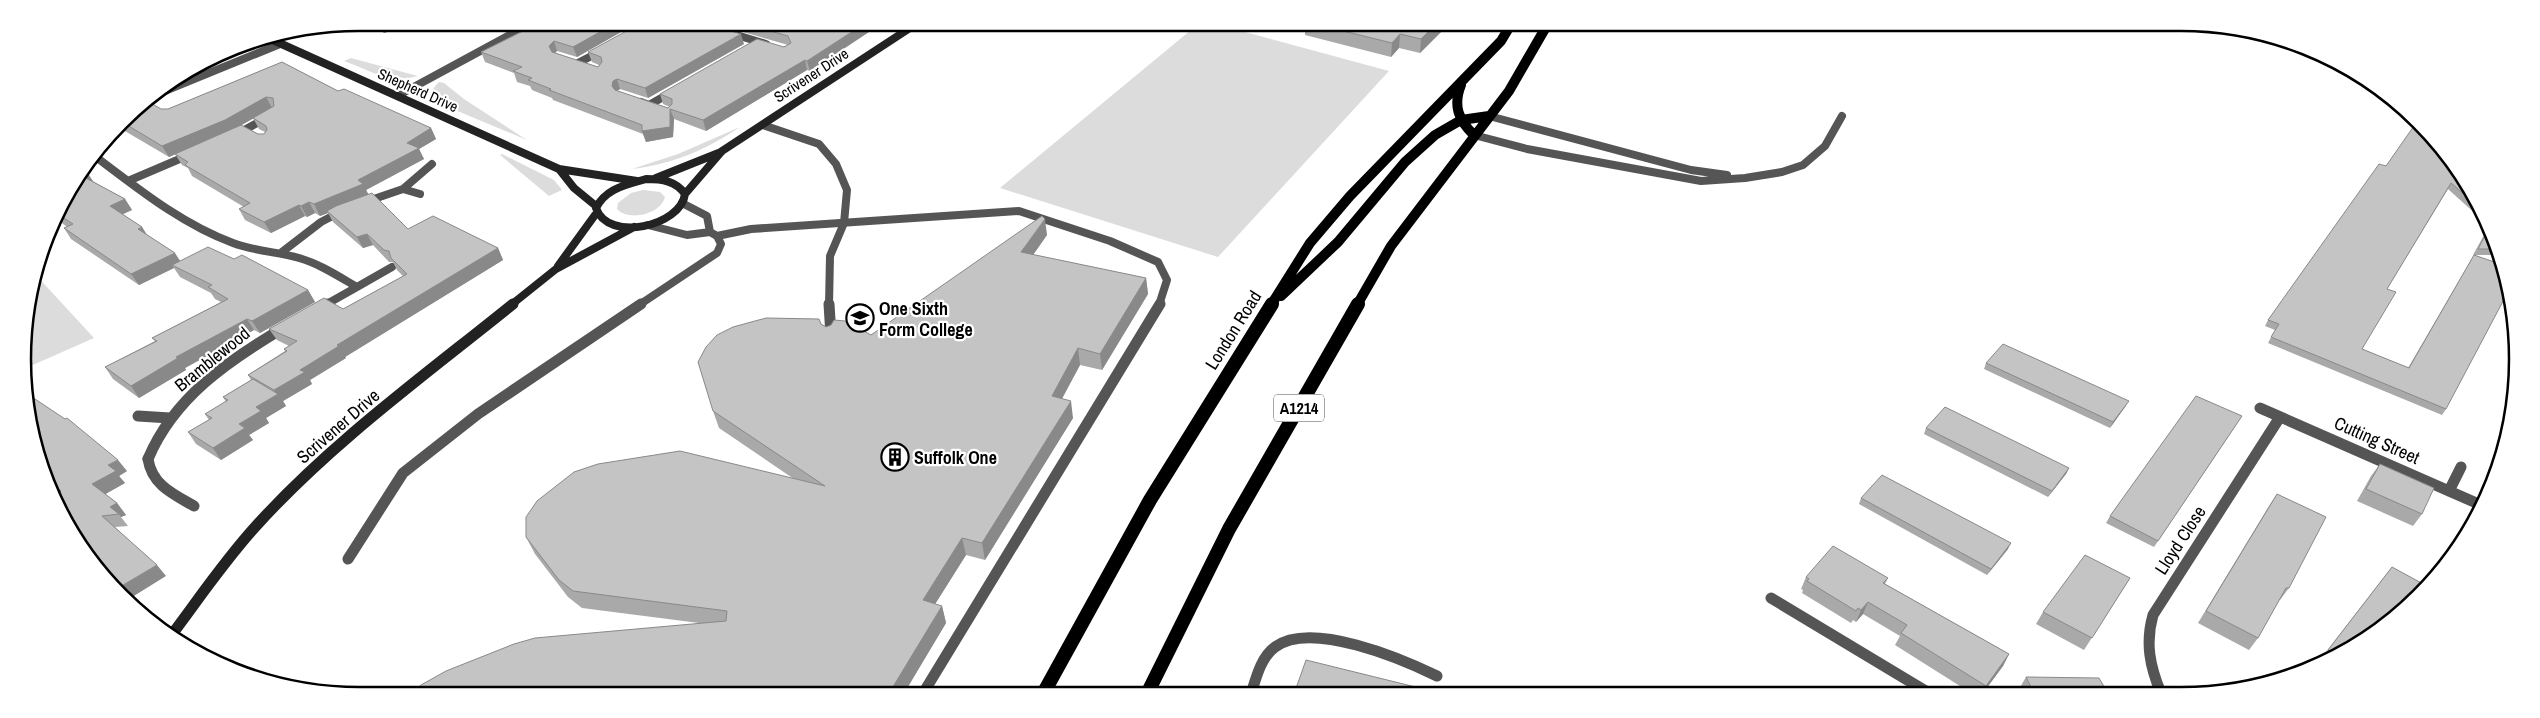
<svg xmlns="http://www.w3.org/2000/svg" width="2540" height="718" font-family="'Archivo Narrow',sans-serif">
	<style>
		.green { fill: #dcdcdc }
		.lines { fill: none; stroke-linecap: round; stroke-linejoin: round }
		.lane-far1 { stroke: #555; stroke-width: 8 }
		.lane { stroke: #555; stroke-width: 11 }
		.street-far1 { stroke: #555; stroke-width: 8 }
		.street { stroke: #555; stroke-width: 11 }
		.secondary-far1 { stroke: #222; stroke-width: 8 }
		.secondary { stroke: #222; stroke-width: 11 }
		.primary-far1 { stroke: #000; stroke-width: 10 }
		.primary { stroke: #000; stroke-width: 14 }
		.wall { fill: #a9a9a9; fill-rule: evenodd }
		.shaded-wall { fill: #898989 }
		.building { fill: #c4c4c4; stroke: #898989 }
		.labels { text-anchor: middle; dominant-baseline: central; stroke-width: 4.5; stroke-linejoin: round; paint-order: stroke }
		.far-street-label { font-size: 15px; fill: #000; stroke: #fff }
		.shield { fill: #fff; stroke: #4c4c4c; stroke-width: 1 }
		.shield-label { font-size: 16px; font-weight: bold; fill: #000 }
		.poi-label { font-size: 18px; font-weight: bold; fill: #000; stroke: #fff; text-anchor: start }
		.street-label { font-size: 18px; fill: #000; stroke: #fff }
		.rim { fill: none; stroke: #000; stroke-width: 2.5 }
	</style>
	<rect width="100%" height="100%" fill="#fff"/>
	<path class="green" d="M1197 25H1219L1389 71 1218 257 1000 188Z
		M351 58 414 75 418 76C388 84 372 71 344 61Z
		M439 82 444 83 464 99 527 140 436 102 431 91Z
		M740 127C706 150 673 164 632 169L678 154Z
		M502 154 554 180 562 190 549 196 500 155Z
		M643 190 660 192 665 197C661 214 629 222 617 209L618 203 631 193Z
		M34 273 94 338 26 368 23 337Z"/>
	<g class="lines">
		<path class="lane-far1" d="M682 203 707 216 710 232
			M717 236 751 229 1019 211 1110 241 1158 262 1167 280 1159 305
			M639 305 717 253 721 244 717 236 710 232 687 235 648 225"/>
		<path class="lane" d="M148 459C152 485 173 494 194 506
			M348 559 403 473 478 414 641 304
			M1251 694C1256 678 1261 657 1275 647 1311 620 1402 659 1437 676
			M922 695 1160 304"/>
		<path class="street-far1" d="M730 33 766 44
			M578 63 601 51
			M155 95 280 44
			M399 95 532 23
			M641 102 649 105 672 92
			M1489 116 1691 170 1727 175
			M763 125 819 144 836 164 847 190 844 223 830 256 829 305
			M237 134 268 117
			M1474 135 1527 149 1701 181 1745 178 1782 172 1803 165 1825 146 1842 116
			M92 154C136 187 181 224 233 243 254 251 278 252 299 258 320 264 338 276 357 287L325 305
			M128 181 189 155
			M403 189 420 194
			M365 202 403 189 432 164
			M282 252 321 222 342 211
			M357 287 392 267"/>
		<path class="street" d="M829 304 831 336
			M320 308 327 304
			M2260 408 2481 505
			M138 416 170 418
			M148 459C174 397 229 360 285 327
			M2449 491 2461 467
			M1771 598 1929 693
			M2161 693C2150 667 2145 643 2153 615L2280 417"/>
		<path class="secondary-far1" d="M266 37 559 169 637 181
			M559 169 574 188 596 206
			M656 178 721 152
			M646 179C662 179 676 181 685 194 681 226 608 243 596 208 606 188 626 185 646 179Z
			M685 194 722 151 916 24
			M558 266 595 215
			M511 305 556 269 634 227"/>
		<path class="secondary" d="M170 637C198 600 224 561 256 526 331 443 425 375 513 304"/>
		<path class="primary-far1" d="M1461 85C1453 105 1458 120 1474 135
			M1281 296 1338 242 1405 162 1435 135 1461 120 1489 116
			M1271 305 1310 243 1350 196 1501 41 1510 26
			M1357 305 1391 246 1509 91 1546 27"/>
		<path class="primary" d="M1043 694 1150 500 1272 304
			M1147 694 1229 529 1358 304"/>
	</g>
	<path class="wall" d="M369 23H411L412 24 384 33Z
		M539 23H637L577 57 557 51 555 53 598 67 599 65 592 62 588 52 744 44 648 98 620 89 617 91 668 108 670 107 663 104 660 94 788 45 715 24H881L810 71 807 70 706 131 674 119 673 137 646 142 643 134 553 100 552 98 532 90 530 86 517 82 514 73 485 62 481 52Z
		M1305 26H1447L1420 53 1399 48 1391 57 1305 35Z
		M282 62 338 91 431 128 436 139 419 149 424 159 366 190 368 195 408 229 498 248 503 260 345 357 346 358 310 380 312 384 283 401 286 406 266 418 269 423 249 435 253 440 221 460 196 444 188 432 209 420 205 414 226 402 223 397 251 380 248 375 285 351 284 349 289 346 277 340 269 329 343 309 403 276 397 270 393 262H389L373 245 363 248 333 222 328 213 320 216 315 213 307 217 305 216 271 233 245 220 239 209 244 207 192 176 188 168 182 165 175 154 169 157 118 127 137 106 161 109H168ZM253 118 259 129 265 132 264 134H258L241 125Z
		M2386 166 2461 172 2492 230 2499 255H2473L2489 226 2448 189 2387 289 2362 349 2408 368 2474 255 2446 409 2442 415 2268 343 2275 330 2265 326 2268 320Z
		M82 171 94 182 125 199 132 210 122 214 142 227 146 234 180 261 234 259 308 290 315 302 260 333 254 330 185 368 186 370 139 398 113 379 105 367 155 341 152 338 221 302 215 299 211 293 180 277 174 268 139 285 71 239 64 228 67 227 62 223 56 214 57 210Z
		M1047 235 1033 255 1146 278 1148 294 1102 370 1080 365 1062 399 1073 418 985 560 966 555 935 604 942 606 946 623 903 695H410L699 623 582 608 568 597 535 554 526 537 794 479 719 428 713 411 821 324 826 327 871 335Z
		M1986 363 2125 407 2110 428 1984 369Z
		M2242 416 2154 547 2106 523 2110 516Z
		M1926 428 2069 468 2066 474 2048 497 1924 434Z
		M34 446 127 471 119 476 125 483 105 494 117 503 126 515 121 517 128 526 115 527 166 576 48 482Z
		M2380 464 2422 514 2413 526 2357 501 2371 476Z
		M2277 494 2289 588 2280 600H2279L2258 638 2249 650 2198 623 2269 506Z
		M1861 498 2008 549 1987 575 1859 504Z
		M2392 567 2403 612 2322 662 2319 661Z
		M1806 577 1888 578 1885 584 2009 654 2003 666 1983 693H1971L1895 645 1900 636 1863 614 1856 622 1853 620 1851 623 1802 593 1803 590 1801 589Z
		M2130 578 2084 650 2036 624 2043 612Z
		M2026 677 2106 690 2115 693H2021L2019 689Z"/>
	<path class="shaded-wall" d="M383 23H411L412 24 384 33 380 24Z
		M459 23H479L461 29Z
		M616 23H637L577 57 573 47Z
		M864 24H881L810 71 807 61Z
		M1434 26H1447L1420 53 1421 39Z
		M741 34 744 44 648 98 645 88Z
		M1400 34 1399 48 1391 57 1392 43Z
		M554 41 557 51 552 56 549 46Z
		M805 60 807 70 706 131 703 120Z
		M617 79 620 89 617 91 615 97 612 86 613 81Z
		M266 97 272 108 231 131 169 157 162 146Z
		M670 109 674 119 673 137 646 142 642 131Z
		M431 128 436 139 419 149 424 159 366 190 369 195 327 211 328 213 320 216 314 204 358 180 407 143Z
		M89 175 96 186 84 177Z
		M125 199 132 210 117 217 110 206Z
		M309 202 315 213 307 217 301 206Z
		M299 205 305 216 271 233 264 222Z
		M1045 219 1047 235 1023 269 1021 252Z
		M142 227 149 238 138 229Z
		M367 234 373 245 363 248 357 237Z
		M498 248 503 260 345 357 346 358 310 380 312 384 283 401 286 406 266 418 269 423 249 435 253 440 221 460 213 448 256 407 277 395 274 390 300 370 337 345Z
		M175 253 182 264 172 265 174 268 139 285 131 274Z
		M1146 278 1148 294 1102 370 1100 354Z
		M308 290 315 302 260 333 252 321Z
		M247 319 254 330 185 368 186 370 139 398 131 386 176 357Z
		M1078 348 1080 365 1054 413 1052 396Z
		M1071 401 1073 418 985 560 982 543Z
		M2129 401 2125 407 2110 428 2113 422Z
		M118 460 127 471 119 476 125 483 102 496 92 484 108 465Z
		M2069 468 2066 474 2048 497 2052 491Z
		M117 503 126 515 121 517 119 514 110 507Z
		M962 538 966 555 927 617 923 600Z
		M2011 543 2008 549 1987 575 1991 569Z
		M157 565 166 576 129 599 118 588Z
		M1868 602 1863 614 1856 622 1861 610Z
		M942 606 946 623 903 695H888Z
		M2009 654 2003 666 1983 693H1982L1986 686Z"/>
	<path class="building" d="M539 23H616L573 47 554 41 549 46 552 52 598 67 602 62 601 57 588 52 641 23 706 24 741 34 645 88 617 79 613 81 612 86 615 90 668 108 672 104V99L660 94 757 39 784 47 791 43 788 36 746 24H864L807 61 805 60 703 120 670 109V127L642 131V125L549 90 551 89 528 80 532 78 513 71 522 67 481 52Z
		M1323 26H1434L1421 39 1400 34 1392 43Z
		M282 62 338 91 344 89 431 128 407 143 419 148 358 180 363 184 314 204 309 202 301 206 299 205 264 222 239 209 250 203 185 165 188 162 175 154 241 125 258 134H264L267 130 266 126 253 118 274 106 273 98 266 97 225 120 162 146 122 122 137 106 146 100 161 109H168Z
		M2416 123 2423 126 2461 172 2481 209 2451 183 2387 289 2396 292 2362 349 2409 368 2474 255 2503 265 2510 288 2446 409 2271 337 2279 324 2268 320 2379 164 2386 166Z
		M82 171 89 175 84 177 125 199 110 206 142 227 138 229 175 253 131 274 64 228 73 224 56 213 57 211 61 209 58 208Z
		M372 193 408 229 433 216 498 248 337 345 339 346 300 370 305 372 274 390 248 375 287 351 284 349 297 341 269 329 324 298 343 309 407 274 391 258 389 251 384 250 367 234 357 237 327 211 336 206Z
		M1042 216 1045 219 1021 252 1146 278 1100 354 1078 348 1052 396 1071 401 982 543 962 538 923 600 942 606 888 695H410L421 685 446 671 514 644 535 638 726 621 727 611 573 591 559 580 526 537V517L537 501 574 472 598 464 680 451 825 486 713 411 698 362 706 347 717 335 733 327 766 318 819 319 821 324 826 327 831 325 834 320 845 321 871 335Z
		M2490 226 2492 230 2497 249H2478Z
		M208 247 234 259 242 255 308 290 252 321 247 319 176 357 178 358 131 386 105 367 157 341 152 338 228 299 208 287 212 285 172 265Z
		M2003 344 2129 401 2113 422 1986 363Z
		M253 379 278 394 256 407 261 411 239 424 245 428 213 448 188 432 212 418 205 414 228 400 223 397Z
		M29 395 65 419 67 418 118 460 108 465 116 471 92 484 117 503 110 507 119 514 102 516 157 565 118 588 92 564 57 508 52 495 61 491 46 477 34 446Z
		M2196 396 2242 416 2158 541 2110 516Z
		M1945 407 2069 468 2052 491 1926 428Z
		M2380 464 2434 488 2422 514 2366 489Z
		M1882 475 2011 543 1991 569 1861 498Z
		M2277 494 2326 517 2289 588H2286L2258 638 2206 611Z
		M1833 546 1888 578 1883 583 2009 654 1986 686 1901 633 1907 625 1868 602 1861 610 1858 608 1856 611 1807 581 1809 579 1806 577Z
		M2085 555 2130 578 2092 638 2043 612Z
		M2392 567 2425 585 2403 612 2335 654 2328 650Z
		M1306 660 1444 694H1294Z
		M2026 677 2099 678 2106 690 2114 691 2115 693H2034Z"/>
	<defs>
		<g id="university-ring" transform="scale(1.4375)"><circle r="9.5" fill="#fff" stroke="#000" stroke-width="1.5"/><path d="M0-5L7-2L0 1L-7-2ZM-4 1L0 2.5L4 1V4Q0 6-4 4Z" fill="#000"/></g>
		<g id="building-ring" transform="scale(1.4375)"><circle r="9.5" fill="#fff" stroke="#000" stroke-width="1.5"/><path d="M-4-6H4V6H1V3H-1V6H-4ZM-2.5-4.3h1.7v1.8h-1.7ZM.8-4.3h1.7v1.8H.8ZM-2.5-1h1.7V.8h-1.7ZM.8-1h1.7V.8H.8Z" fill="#000"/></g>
	</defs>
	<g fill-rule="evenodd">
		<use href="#university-ring" x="860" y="318"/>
		<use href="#building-ring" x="895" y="457"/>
	</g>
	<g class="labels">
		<g class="far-street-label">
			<text transform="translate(811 75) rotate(-33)">Scrivener Drive</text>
			<text transform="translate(418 90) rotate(24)">Shepherd Drive</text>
		</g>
		<rect class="shield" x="1274" y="394.5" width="50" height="27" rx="4"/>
		<g class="shield-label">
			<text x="1299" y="408">A1214</text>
		</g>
		<g class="poi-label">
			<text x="879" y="308">One Sixth<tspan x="879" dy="21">Form College</tspan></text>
			<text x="914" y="457">Suffolk One</text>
		</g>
		<g class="street-label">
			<text transform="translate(1233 330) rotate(-58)">London Road</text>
			<text transform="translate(212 359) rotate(-39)">Bramblewood</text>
			<text transform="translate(338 426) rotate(-41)">Scrivener Drive</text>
			<text transform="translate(2377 440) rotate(24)">Cutting Street</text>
			<text transform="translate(2180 540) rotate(-57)">Lloyd Close</text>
		</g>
	</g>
	<path d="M0 0H2540V718H0ZM359 31H2181A328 328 0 0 1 2509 359V359A328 328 0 0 1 2181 687H359A328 328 0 0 1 31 359V359A328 328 0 0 1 359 31Z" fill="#fff" fill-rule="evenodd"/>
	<path class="rim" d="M359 31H2181A328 328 0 0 1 2509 359V359A328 328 0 0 1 2181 687H359A328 328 0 0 1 31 359V359A328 328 0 0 1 359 31Z"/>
</svg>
